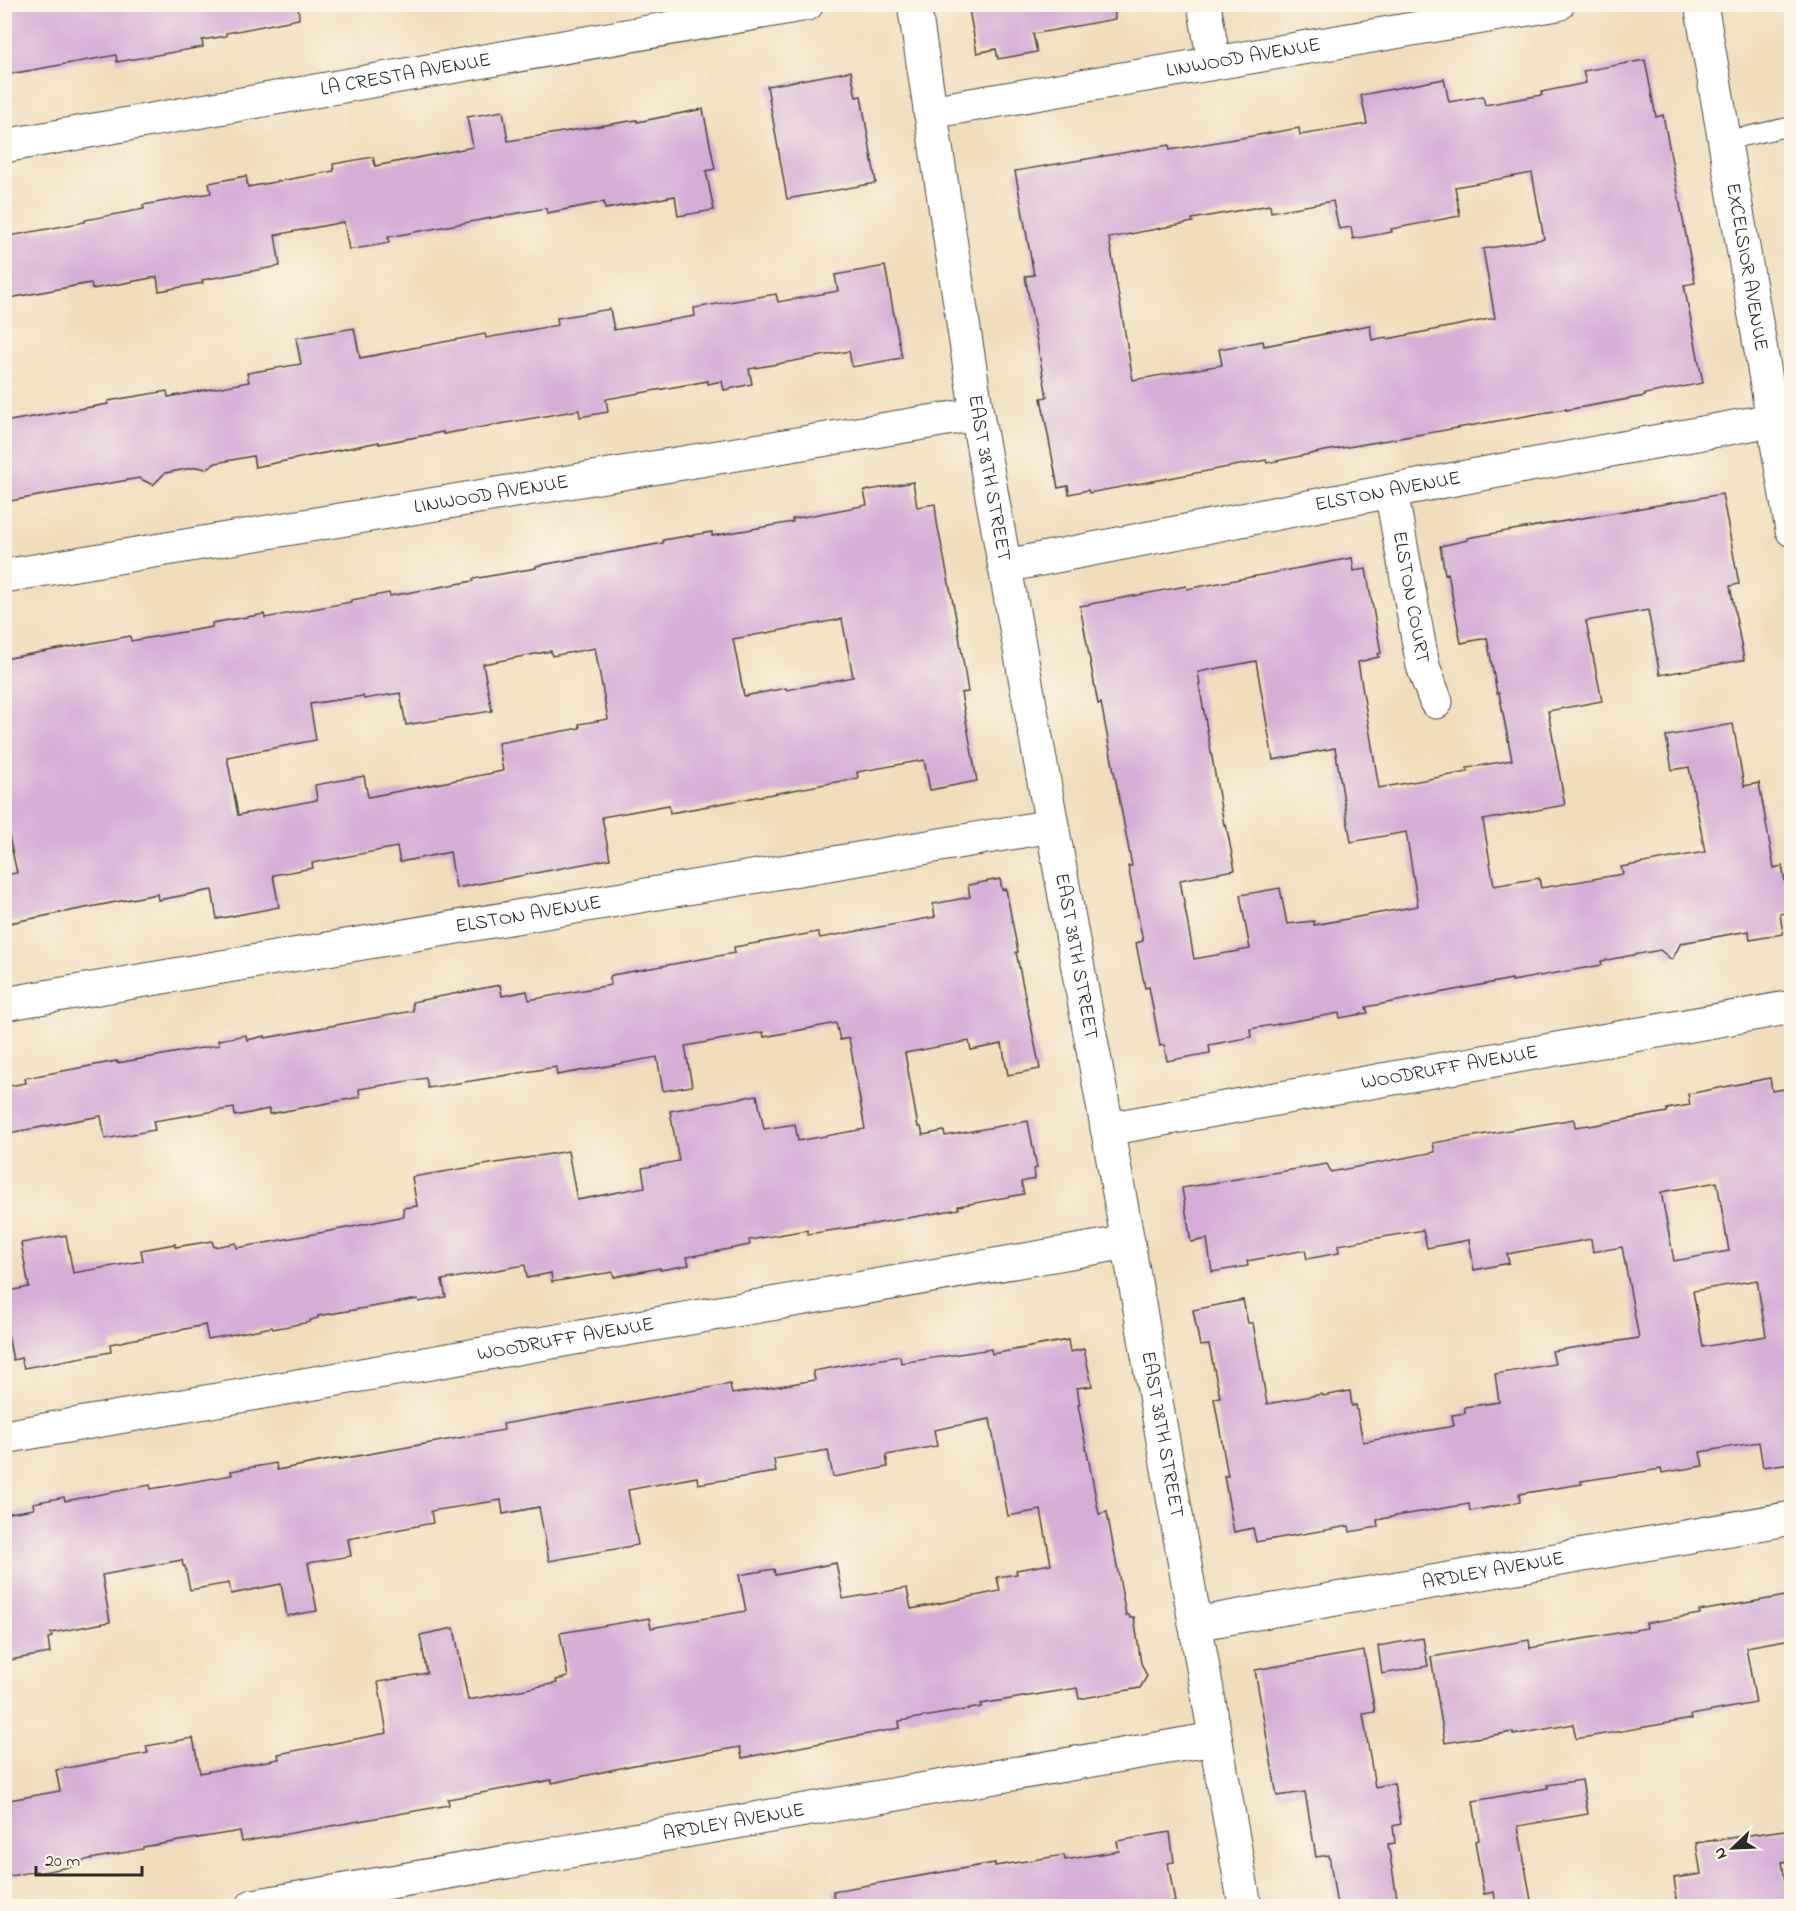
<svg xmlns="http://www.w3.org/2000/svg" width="1796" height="1911" font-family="'Indie Flower',sans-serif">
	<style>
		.building { fill: #d4aed7; fill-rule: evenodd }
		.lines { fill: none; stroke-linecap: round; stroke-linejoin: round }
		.service-casing { stroke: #494641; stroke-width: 20 }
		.minor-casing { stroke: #494641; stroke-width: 35 }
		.service { stroke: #fff; stroke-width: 18 }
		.minor { stroke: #fff; stroke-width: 33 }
		.labels { text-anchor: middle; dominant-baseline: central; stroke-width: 4.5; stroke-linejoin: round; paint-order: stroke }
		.street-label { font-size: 20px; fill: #2b2b2b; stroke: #fcf5e5 }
	</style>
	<rect width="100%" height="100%" fill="#fcf5e5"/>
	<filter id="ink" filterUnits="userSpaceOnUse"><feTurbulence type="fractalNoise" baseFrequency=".0167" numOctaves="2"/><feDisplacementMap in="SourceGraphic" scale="12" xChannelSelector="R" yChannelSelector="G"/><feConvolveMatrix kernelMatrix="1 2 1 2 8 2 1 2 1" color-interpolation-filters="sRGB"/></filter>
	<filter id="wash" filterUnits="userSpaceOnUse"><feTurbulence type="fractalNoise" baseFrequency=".008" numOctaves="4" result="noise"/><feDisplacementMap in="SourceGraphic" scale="24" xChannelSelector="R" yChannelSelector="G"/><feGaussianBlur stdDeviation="1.35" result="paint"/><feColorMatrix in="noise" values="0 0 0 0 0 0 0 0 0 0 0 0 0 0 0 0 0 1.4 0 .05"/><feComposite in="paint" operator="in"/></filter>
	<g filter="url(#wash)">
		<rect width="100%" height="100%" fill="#f0ddbc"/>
		<g id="blocks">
			<path class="building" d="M4 4H298L299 19 226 33V36L202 40 203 47 117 62 116 55 4 75Z
				M968 4H1114L1115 19 1033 34 1037 52 998 59 996 49 977 53Z
				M1645 60 1656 117 1663 115 1695 283 1684 285 1703 383 1645 394V396L1566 410V409L1325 451 1267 463 1266 460 1089 493 1088 490 1069 494 1068 486 1058 488 1041 398 1047 397 1025 276 1034 275 1015 171 1169 145 1170 150 1299 128 1300 135 1367 124 1361 95 1444 79 1449 102 1483 96 1485 105 1542 95 1541 92 1586 83 1583 71ZM1532 173 1544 239 1483 249 1495 318 1387 339V337L1372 340 1370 325 1264 346 1263 341 1219 349 1222 365 1133 380 1109 238 1193 222 1192 219 1270 205 1271 212 1333 201 1339 229 1351 227 1353 239 1392 232 1391 229 1460 216 1455 187Z
				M851 71 856 97 861 96 876 183 787 199 767 86Z
				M703 109 715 169 706 171 714 210 678 216 675 196 605 209 604 202 547 213 546 208 388 237 389 243 349 250 344 222 275 235 280 266 202 280 203 283 159 291 157 277 92 289 91 283 4 299V237L85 222V220L144 209 143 205 211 193 209 183 246 176 248 187 334 171 333 164 373 157 375 166 473 147 467 117 503 111 508 141 637 120V122Z
				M885 266 902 358 852 367 849 351 749 369 752 384 724 390 722 381 708 384V381L606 399 608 412 580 417 579 410 443 434V432L379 444V442L255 467 253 456 216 463 206 469 197 467 165 473 153 485 139 478 4 502V422L108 404V401L167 391 168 397 249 382 247 373 301 364 296 338 354 328 360 358 485 334 486 338 558 325 557 318 610 309 614 330 695 316 694 308 776 294 778 302 838 291 835 275Z
				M913 482 917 507 935 504 937 523 957 623 968 692 961 693 977 781 930 790 924 760 857 772 858 778 670 813 669 805 602 817 610 859 456 888 450 852 400 862 397 847 312 863 313 868 273 875 279 907 217 919 212 890 158 900 157 894 4 924V875L17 873 4 814V659L130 636 131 641 212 627V623L264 614 265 618 351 602V600L389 593 390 596 473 581V579L536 568V566L663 543V540L712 532V536L793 522 792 519 867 505 864 491ZM842 619 853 677 787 690 786 688 744 696 733 639ZM595 648 608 719 579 724 580 728 498 743 503 771 368 797 364 776 315 785 317 800 238 815 227 757 316 740 310 704 363 696 364 699 400 693 406 725 492 711 483 664 551 651 552 656Z
				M1722 494 1739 584 1730 586 1744 660 1660 675 1648 610 1586 621 1602 701 1548 711 1565 805 1483 820 1494 886 1539 878 1541 888 1623 874 1621 867 1705 852 1689 767 1672 770 1666 736 1733 724 1744 786 1759 783 1774 868 1782 866 1791 912 1780 914 1783 934 1750 940 1749 931 1681 943 1672 960 1660 950 1601 961 1602 965 1512 981V979L1366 1007 1368 1013 1340 1018 1339 1013 1250 1029 1251 1037 1209 1045 1210 1053 1167 1061 1164 1045 1160 1046 1149 987 1145 988 1136 943 1143 941 1128 866H1132L1101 703 1098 704 1080 606 1186 586 1187 589 1352 558 1354 571 1366 569 1381 653 1378 654 1379 657 1358 662 1379 788 1468 772 1467 768 1512 760 1499 693H1497L1487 638 1461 643 1448 573 1445 574 1440 546 1468 540 1467 538ZM1256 661 1273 760 1335 748 1351 842 1406 832 1418 906 1314 925V921L1287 924 1280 888 1240 895 1250 949 1194 959 1180 880 1235 870 1226 824 1224 825 1199 684H1200L1198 672Z
				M1000 879 1002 890 1006 889 1018 952H1016L1040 1069 1008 1075 1002 1044 971 1050 969 1041 905 1053 918 1127H921L923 1135 944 1131 945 1136 1028 1121 1037 1168 1034 1169 1035 1179 1021 1182 1024 1194 958 1206 959 1209 868 1225 808 1234 807 1230 749 1240 750 1245 687 1257 689 1265 660 1270V1268L614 1277 613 1272 552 1282 551 1273 527 1278 525 1265 442 1280 446 1297 419 1302 418 1299 318 1316V1318L310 1320V1322L273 1329 272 1327 208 1339 205 1325 110 1344 111 1352 24 1368 21 1358 13 1360 4 1316V1292L29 1287 21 1243 66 1235 73 1273 143 1261 141 1250 175 1244V1247L212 1241 214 1247 236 1243 237 1248 352 1227 404 1216 403 1208 417 1206 412 1177 568 1151 577 1200 645 1187 642 1168 679 1161 670 1111 757 1095 764 1129 795 1124 798 1141 865 1129 849 1038 840 1040 836 1023 764 1037 763 1032 685 1046 692 1086 663 1091 657 1057 557 1075 556 1067 428 1088 426 1078 359 1089 360 1097 269 1114V1109L235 1116 234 1108 153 1121 155 1130 105 1139 101 1116 4 1134V1087L26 1083 25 1078 117 1061V1063L219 1045 218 1040 246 1035 247 1040 265 1036V1038L413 1011 412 1002 500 985 502 996 527 991 529 1000 611 985 610 977 612 975 735 953 734 947 818 932 820 938 935 917 933 904 970 897 968 885Z
				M1770 1078 1772 1091 1791 1088V1463L1763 1467 1759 1442 1700 1452 1703 1466 1662 1473 1661 1469 1581 1481 1582 1484 1519 1494 1520 1502 1470 1511 1469 1504 1396 1516 1377 1520 1378 1527 1350 1532 1349 1526 1256 1542 1253 1528 1234 1532 1224 1476H1228L1214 1398 1220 1397 1209 1345 1200 1346 1193 1310 1243 1300 1248 1323H1253L1267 1404 1322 1394 1323 1396 1350 1391 1352 1406 1356 1405 1363 1442 1454 1426 1452 1415 1465 1413V1407L1499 1402 1495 1374 1555 1364 1552 1351 1639 1338 1622 1247 1593 1252 1591 1239 1507 1254 1509 1263 1474 1270 1469 1240 1427 1248 1423 1230 1338 1245 1339 1253 1307 1259 1305 1250 1247 1261 1248 1266 1212 1272 1207 1239 1191 1242 1182 1188 1327 1164 1331 1172 1435 1152 1433 1143 1574 1119 1575 1127 1589 1125 1590 1126 1667 1112V1109L1690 1105 1688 1094ZM1717 1182 1729 1251 1674 1261 1661 1192ZM1757 1280 1766 1336 1703 1347 1693 1291Z
				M1068 1340 1070 1352 1084 1349 1092 1386 1077 1388 1080 1405H1078L1099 1514 1107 1512 1126 1615H1129L1130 1618 1134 1617 1141 1663 1147 1676 1140 1688 1079 1699 1077 1688 981 1704V1707L899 1721 900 1728 742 1758 740 1747 634 1765 552 1783V1780L448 1799 449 1805 242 1842 240 1831 143 1847V1849L80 1861V1865L38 1873 37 1871 4 1877V1801L60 1791 56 1770 148 1753 146 1746 193 1738 200 1773 279 1759 278 1754 387 1733 378 1682 427 1673 420 1635 454 1628 468 1700 557 1683 556 1680 568 1677 560 1633 649 1618 651 1628 746 1611 739 1575 774 1569 775 1575 836 1563 843 1599 907 1588 911 1609 1000 1591 997 1577 1017 1574 1016 1570 1051 1564 1041 1510 1008 1516 990 1419 934 1430 937 1446 886 1455 888 1467 833 1477 828 1450 774 1459 776 1472 698 1484 697 1477 628 1490 638 1545 549 1561 539 1507 503 1514 501 1500 431 1511 433 1523 348 1539 351 1556 308 1563 317 1611 287 1616 281 1584 231 1594 229 1583 190 1590 185 1566H183L182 1560 102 1575 110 1622 51 1633 52 1637 48 1638 50 1653 4 1661V1514L34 1509 33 1503 64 1497 65 1501 150 1485 151 1489 232 1475 231 1471 276 1463 277 1470 340 1458V1459L504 1430 503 1424 730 1384 732 1394 815 1380 813 1371 857 1363 900 1356 901 1363 991 1349 992 1354Z
				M1791 1595V1639L1746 1647 1756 1703 1691 1715 1692 1719 1576 1739 1573 1724 1513 1735V1732L1445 1743 1431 1657 1529 1640 1530 1648 1647 1628 1646 1623 1700 1614 1699 1611Z
				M1423 1638 1428 1666 1382 1674 1378 1646Z
				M1364 1651 1375 1712 1363 1714 1375 1787 1394 1783 1401 1824 1393 1826 1395 1843 1388 1844 1397 1898 1346 1906H1337L1329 1855 1316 1857 1305 1792 1277 1796 1255 1670Z
				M1582 1780 1588 1814 1518 1826 1532 1906H1496L1494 1892 1484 1894 1475 1841 1479 1840 1473 1801 1548 1788 1547 1785Z
				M1791 1829V1861L1782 1862 1789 1906H1678L1674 1878 1701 1874 1696 1843Z
				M1170 1832 1174 1862 1168 1863 1175 1902 1147 1906H834L833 1891 995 1863V1866L1064 1855 1065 1860 1119 1851 1117 1841Z"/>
		</g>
	</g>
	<g filter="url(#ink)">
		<use href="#blocks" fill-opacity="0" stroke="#494641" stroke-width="1.5"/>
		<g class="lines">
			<g class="service-casing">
				<path id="service" d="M1724 141 1792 126"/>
			</g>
			<g class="minor-casing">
				<g id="minor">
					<path id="s1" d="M914 4 977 414 1128 1242 1245 1906"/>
					<path d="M1204 4 1214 63"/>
					<path id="s2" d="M1701 4 1792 530"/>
					<path id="s3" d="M930 112 1558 4"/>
					<path id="s4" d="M4 146 807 4"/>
					<path id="s5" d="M1391 491 1423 666 1436 702"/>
					<path id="s6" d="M1005 566 1391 491 1772 420"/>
					<path id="s7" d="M4 576 977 414"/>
					<path id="s8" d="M4 1004 1052 826"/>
					<path id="s9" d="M1107 1129 1792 1007"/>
					<path id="s10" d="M4 1437 1128 1242"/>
					<path id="s11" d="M1195 1624 1792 1518"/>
					<path id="s12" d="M253 1906 1214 1739"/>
				</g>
			</g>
			<use href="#service" class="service"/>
			<use href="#minor" class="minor"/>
		</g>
	</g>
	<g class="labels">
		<g class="street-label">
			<text stroke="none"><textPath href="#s3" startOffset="318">LINWOOD AVENUE</textPath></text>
			<text stroke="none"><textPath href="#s4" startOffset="408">LA CRESTA AVENUE</textPath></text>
			<text stroke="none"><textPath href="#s2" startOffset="267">EXCELSIOR AVENUE</textPath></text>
			<text stroke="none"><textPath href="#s1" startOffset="480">EAST 38TH STREET</textPath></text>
			<text stroke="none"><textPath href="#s6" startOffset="390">ELSTON AVENUE</textPath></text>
			<text stroke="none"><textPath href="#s7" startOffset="494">LINWOOD AVENUE</textPath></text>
			<text stroke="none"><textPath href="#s5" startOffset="108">ELSTON COURT</textPath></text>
			<text stroke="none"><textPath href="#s8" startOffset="532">ELSTON AVENUE</textPath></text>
			<text stroke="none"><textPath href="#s1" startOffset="966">EAST 38TH STREET</textPath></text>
			<text stroke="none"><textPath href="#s9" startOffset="348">WOODRUFF AVENUE</textPath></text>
			<text stroke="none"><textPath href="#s10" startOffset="570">WOODRUFF AVENUE</textPath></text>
			<text stroke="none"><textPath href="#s1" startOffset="1452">EAST 38TH STREET</textPath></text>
			<text stroke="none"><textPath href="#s11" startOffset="303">ARDLEY AVENUE</textPath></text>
			<text stroke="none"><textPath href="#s12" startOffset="488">ARDLEY AVENUE</textPath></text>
		</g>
	</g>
	<rect width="1796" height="1911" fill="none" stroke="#fcf5e5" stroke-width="24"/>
	<g transform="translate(1733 1848) rotate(247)" stroke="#fcf5e5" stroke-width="4.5" paint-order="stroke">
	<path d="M0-4.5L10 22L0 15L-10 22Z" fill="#2b2b2b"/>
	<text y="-9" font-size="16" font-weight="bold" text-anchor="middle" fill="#2b2b2b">N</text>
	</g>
	<path d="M36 1866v9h106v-9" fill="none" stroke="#2b2b2b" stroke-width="3"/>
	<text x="45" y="1866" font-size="18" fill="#2b2b2b" stroke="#fcf5e5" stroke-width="4.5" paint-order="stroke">20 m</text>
</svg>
